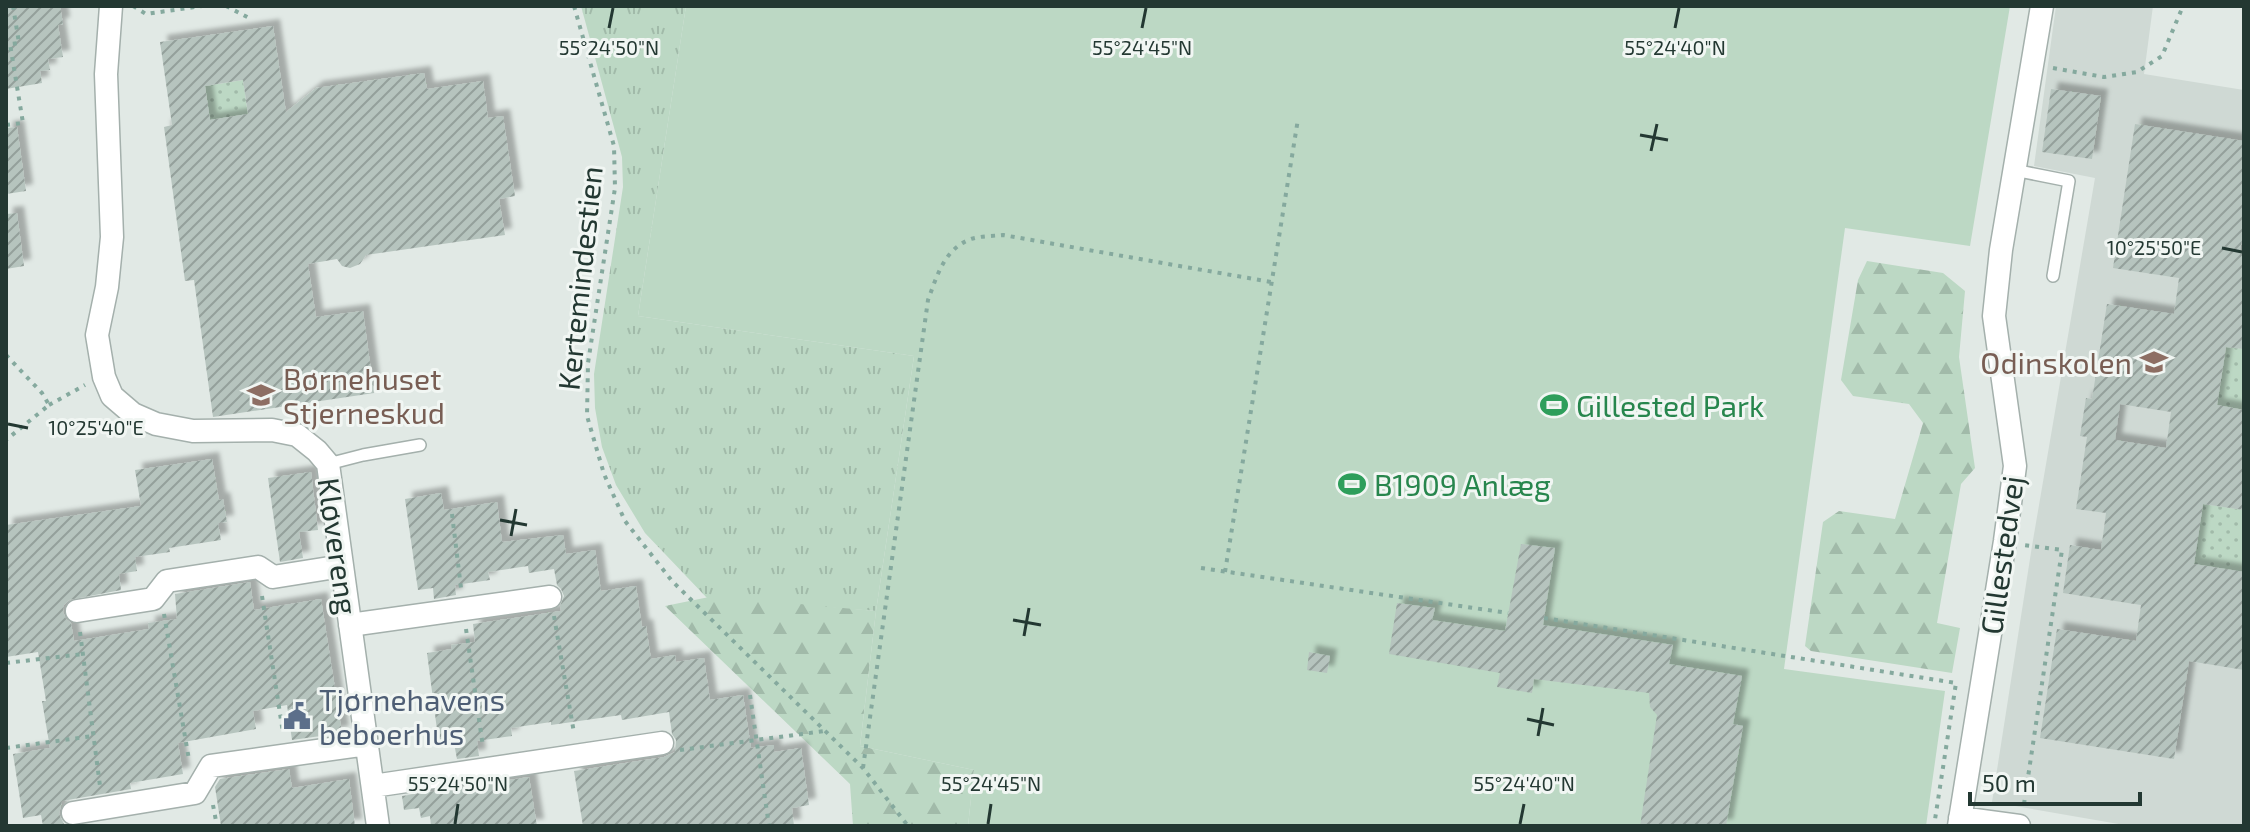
<svg xmlns="http://www.w3.org/2000/svg" width="2250" height="832" font-family="'Exo 2',sans-serif">
	<style>
		.built { fill: #cfd9d4 }
		.grass { fill: url(#grass-tufts) }
		.forest { fill: url(#forest-firs) }
		.park { fill: #bcd8c4 }
		.garden { fill: url(#garden-dots) }
		.building { fill: url(#building-hatch); fill-rule: evenodd; filter: url(#shadow) }
		.lines { fill: none; stroke-linecap: round; stroke-linejoin: round }
		.lane-casing { stroke: #a4b0ac; stroke-width: 14 }
		.street-casing { stroke: #a4b0ac; stroke-width: 25 }
		.path { stroke: #85a99e; stroke-width: 4; stroke-dasharray: 4 6; stroke-linecap: butt }
		.lane { stroke: #fff; stroke-width: 11 }
		.street { stroke: #fff; stroke-width: 22 }
		.ticks { fill: none; stroke: #233832; stroke-width: 3 }
		.labels { text-anchor: middle; dominant-baseline: central; stroke-width: 6; stroke-linejoin: round; paint-order: stroke }
		.street-label { font-size: 30px; fill: #233832; stroke: #f1f6f3 }
		.education-label { font-size: 30px; fill: #785e54; stroke: #f1f6f3; text-anchor: end }
		.leisure-label { font-size: 30px; fill: #27864d; stroke: #f1f6f3; text-anchor: start }
		.service-label { font-size: 30px; fill: #4e5e75; stroke: #f1f6f3; text-anchor: start }
		.ticks-label { font-size: 20px; text-anchor: middle; fill: #233832; stroke: #f1f6f3; stroke-width: 6; stroke-linejoin: round; paint-order: stroke }
	</style>
	<defs>
		<pattern id="grass-tufts" width="24" height="20" patternUnits="userSpaceOnUse" patternTransform="scale(2)"><rect width="24" height="20" fill="#bcd8c4"/><path d="M3 7l-1-3M5 7V3M7 7l1-3M15 17l-1-3M17 17v-4M19 17l1-3" fill="none" stroke="#a1baa9"/></pattern>
		<pattern id="forest-firs" width="22" height="20" patternUnits="userSpaceOnUse" patternTransform="scale(2)"><rect width="22" height="20" fill="#bcd8c4"/><path d="M5 1l3.5 6h-7zM16 11l3.5 6h-7z" fill="#a1baa9"/></pattern>
		<pattern id="garden-dots" width="8" height="8" patternUnits="userSpaceOnUse" patternTransform="scale(2)"><rect width="8" height="8" fill="#bcd8c4"/><path d="M2 2h.1M6 6h.1" fill="none" stroke="#a1baa9" stroke-width="1.8" stroke-linecap="round"/></pattern>
		<pattern id="building-hatch" width="6" height="6" patternUnits="userSpaceOnUse" patternTransform="scale(2)"><rect width="6" height="6" fill="#b6c4be"/><path d="M-1 1l2-2M0 6l6-6M5 7l2-2" fill="none" stroke="#94a09b"/></pattern>
		<filter id="shadow"><feDropShadow dx="7" dy="-7" stdDeviation="2" flood-color="#0004"/></filter>
	</defs>
	<rect width="100%" height="100%" fill="#e1e9e5"/>
	<path class="built" d="M2056 6H2153L2144 74 2244 90V826H2130L1992 802 2032 546 2095 178 2034 166Z"/>
	<path class="grass" d="M581 6H686L638 316 914 356 876 611 707 598 645 533 616 485 602 447 595 408 594 374 623 187 622 157Z"/>
	<path class="forest" d="M1867 261 1943 273 1965 291 1959 357 1975 468 1961 484 1937 623 1960 628 1952 673 1811 651 1805 646 1823 522 1839 511 1895 519 1923 423 1909 404 1853 396 1841 380 1858 280Z
		M714 596 876 611 860 746 974 770 968 826H853L850 784 665 606Z"/>
	<path class="park" d="M686 6H2010L1970 246 1845 228 1784 669 1945 691 1926 826H968L974 770 860 746 876 611 914 356 638 316Z"/>
	<path class="garden" d="M243 80 248 114 210 120 205 86Z
		M2226 347 2244 349V410L2217 405Z
		M2203 504 2244 510V572L2194 564Z"/>
	<path class="building" d="M6 6H60L63 24 58 25 63 57 48 59 50 70 40 71 42 83 6 89Z
		M273 26 286 112 316 88 424 73 427 89 483 81 488 118 503 116 515 196 499 199 505 235 366 255 360 264 350 268 342 266 337 259 308 264 316 317 363 311 374 393 213 417 194 280 185 281 164 127 172 125 160 42ZM243 80 248 114 210 120 205 86Z
		M2051 89 2101 96 2092 159 2042 152Z
		M2135 124 2244 141V228L2240 251H2244V349L2226 347 2217 405 2244 410V510L2203 504 2194 564 2244 572V670L2189 661 2174 759 2040 738 2057 629 2136 641 2141 605 2063 593 2070 545 2101 550 2106 513 2076 509 2087 437 2080 436 2086 398 2092 399 2107 304 2174 314 2179 278 2113 268ZM2120 404 2171 412 2166 448 2115 440Z
		M17 127 26 191 6 194V128Z
		M17 213 24 266 6 269V214Z
		M212 459 219 500 223 499 227 522 218 523 221 540 169 548 170 552 135 557 137 571 119 574 121 590 69 600 64 605 63 612 66 619 71 623 74 641 149 629 148 623 177 619 175 594 250 582 254 610 321 599 342 733 292 740 287 705 253 711 256 729 178 743 183 774 130 783 131 789 62 801 59 814 65 826H43L41 815 23 818 13 754 50 748 42 701H46L38 652 6 657V525L141 506 135 470Z
		M311 472 318 530 299 532 303 558 280 562 268 478Z
		M441 493 444 510 497 502 502 542 563 535 566 554 595 550 601 591 636 586 642 627 646 626 651 659 675 655 676 662 704 658 710 700 743 695 751 748 774 745V752L801 748 809 805 792 808 794 826H583L574 771 664 757 675 752 676 740 672 734 669 712 622 720 621 715 551 725V722L511 728 512 736 477 741 479 756 457 759 454 743 439 745 427 653 452 649 451 645 475 642 473 624 561 611 560 606 564 596 561 589 557 585 554 569 529 573 528 566 488 572 490 580 455 585 456 595 434 599 433 588 418 590 405 499Z
		M1521 544 1555 548 1543 625 1673 645 1669 664 1742 676 1733 724 1743 726 1726 826H1640L1657 715 1650 707 1649 693 1534 679 1532 693 1497 687 1500 673 1389 654 1397 603 1435 608 1432 620 1505 631Z
		M1309 652 1330 656 1327 673 1307 670Z
		M289 769 292 788 349 779 355 826H221L215 787 220 779Z
		M529 777 537 826H431L430 816 421 818 419 808 404 810 402 796Z"/>
	<g class="lines">
		<g class="lane-casing">
			<path id="lane" d="M2014 170 2069 181 2053 276
				M328 464 363 455 420 445"/>
		</g>
		<g class="street-casing">
			<path id="street" d="M111 6 106 74 112 237 107 287 97 335 104 377 112 396 133 414 156 424 193 431 272 430 297 435 317 451 328 464 378 826
				M77 611 153 599 167 581 258 567 273 577 342 566
				M350 625 550 597
				M373 786 662 743
				M73 813 195 793 211 766 367 744
				M1960 818 2019 826
				M1959 826 2005 541 2015 466 1994 316 2001 250 2042 6"/>
		</g>
		<path class="path" d="M133 6 146 14 202 6
			M226 6 249 18
			M574 6 614 146 615 188 588 363 587 416 604 474 625 521 672 581 863 768 908 826
			M2053 68 2104 77 2137 72 2162 56 2183 6
			M6 125 23 123 10 44 19 43 13 6
			M6 355 42 393 49 405 6 440
			M49 405 85 385
			M452 514 461 588
			M1201 568 1508 613
			M1225 572 1298 119
			M262 596 283 733
			M164 614 189 760
			M554 616 574 733
			M1544 618 1956 683 1934 826
			M466 629 483 747
			M80 632 100 786
			M6 663 83 654
			M750 695 769 826
			M6 748 93 736
			M680 750 825 731
			M863 768 928 300C937 276 944 249 971 239 980 236 993 236 1003 235L1271 282
			M2024 804 2062 550 2024 545
			M213 805 217 826"/>
		<use href="#lane" class="lane"/>
		<use href="#street" class="street"/>
	</g>
	<path class="ticks" d="M609 28 613 8M1142 28 1146 8M1675 28 1679 8M1640 135 1668 140M1651 151 1657 124M2222 248 2242 252M8 424 28 428M500 520 527 525M511 536 516 509M1013 620 1041 625M1024 636 1029 608M1527 719 1554 725M1538 736 1543 708M455 824 458 804M988 824 991 804M1520 824 1524 804"/>
	<defs>
		<g id="school-bare" transform="scale(2.16)"><path d="M0-5L7-2L0 1L-7-2ZM-4 1L0 2.5L4 1V4Q0 6-4 4Z" fill="#8d6e63" stroke="#f1f6f3" stroke-width="2.5" paint-order="stroke"/></g>
		<g id="stadium-bare" transform="scale(2.16)"><path d="M0-5a6.5 5 0 1 0 0 10a6.5 5 0 1 0 0-10ZM-3.5-1.8h7v3.6h-7Z" fill="#2e9e5b" stroke="#f1f6f3" stroke-width="2.5" paint-order="stroke"/></g>
		<g id="civic-bare" transform="scale(2.16)"><path d="M-.6-6.5H3V-4.5H.6V-3L4-1V1h2V6H-6V1h2V-1L-.6-3ZM-1.2 2.5V6h2.4V2.5Z" fill="#5c6f8a" stroke="#f1f6f3" stroke-width="2.5" paint-order="stroke"/></g>
	</defs>
	<g fill-rule="evenodd">
		<use href="#school-bare" x="2154" y="362"/>
		<use href="#school-bare" x="261" y="395"/>
		<use href="#stadium-bare" x="1554" y="405"/>
		<use href="#stadium-bare" x="1352" y="484"/>
		<use href="#civic-bare" x="297" y="716"/>
	</g>
	<g class="labels">
		<g class="street-label">
			<text transform="translate(579 278) rotate(-84)">Kertemindestien</text>
			<text transform="translate(339 546) rotate(82)">Kløvereng</text>
			<text transform="translate(2001 555) rotate(-82)">Gillestedvej</text>
		</g>
		<g class="education-label">
			<text x="2132" y="362">Odinskolen</text>
			<text x="283" y="378" text-anchor="start">Børnehuset<tspan x="283" dy="34">Stjerneskud</tspan></text>
		</g>
		<g class="leisure-label">
			<text x="1576" y="405">Gillested Park</text>
			<text x="1374" y="484">B1909 Anlæg</text>
		</g>
		<g class="service-label">
			<text x="319" y="699">Tjørnehavens<tspan x="319" dy="34">beboerhus</tspan></text>
		</g>
	</g>
	<g class="ticks-label">
		<text x="609" y="55">55°24'50"N</text>
		<text x="1142" y="55">55°24'45"N</text>
		<text x="1675" y="55">55°24'40"N</text>
		<text x="2154" y="255">10°25'50"E</text>
		<text x="96" y="435">10°25'40"E</text>
		<text x="458" y="791">55°24'50"N</text>
		<text x="991" y="791">55°24'45"N</text>
		<text x="1524" y="791">55°24'40"N</text>
	</g>
	<rect width="2250" height="832" fill="none" stroke="#233832" stroke-width="16"/>
	<path d="M1970 792v12h170v-12" fill="none" stroke="#233832" stroke-width="4"/>
	<text x="1982" y="792" font-size="24" fill="#233832" stroke="#f1f6f3" stroke-width="6" paint-order="stroke">50 m</text>
</svg>
